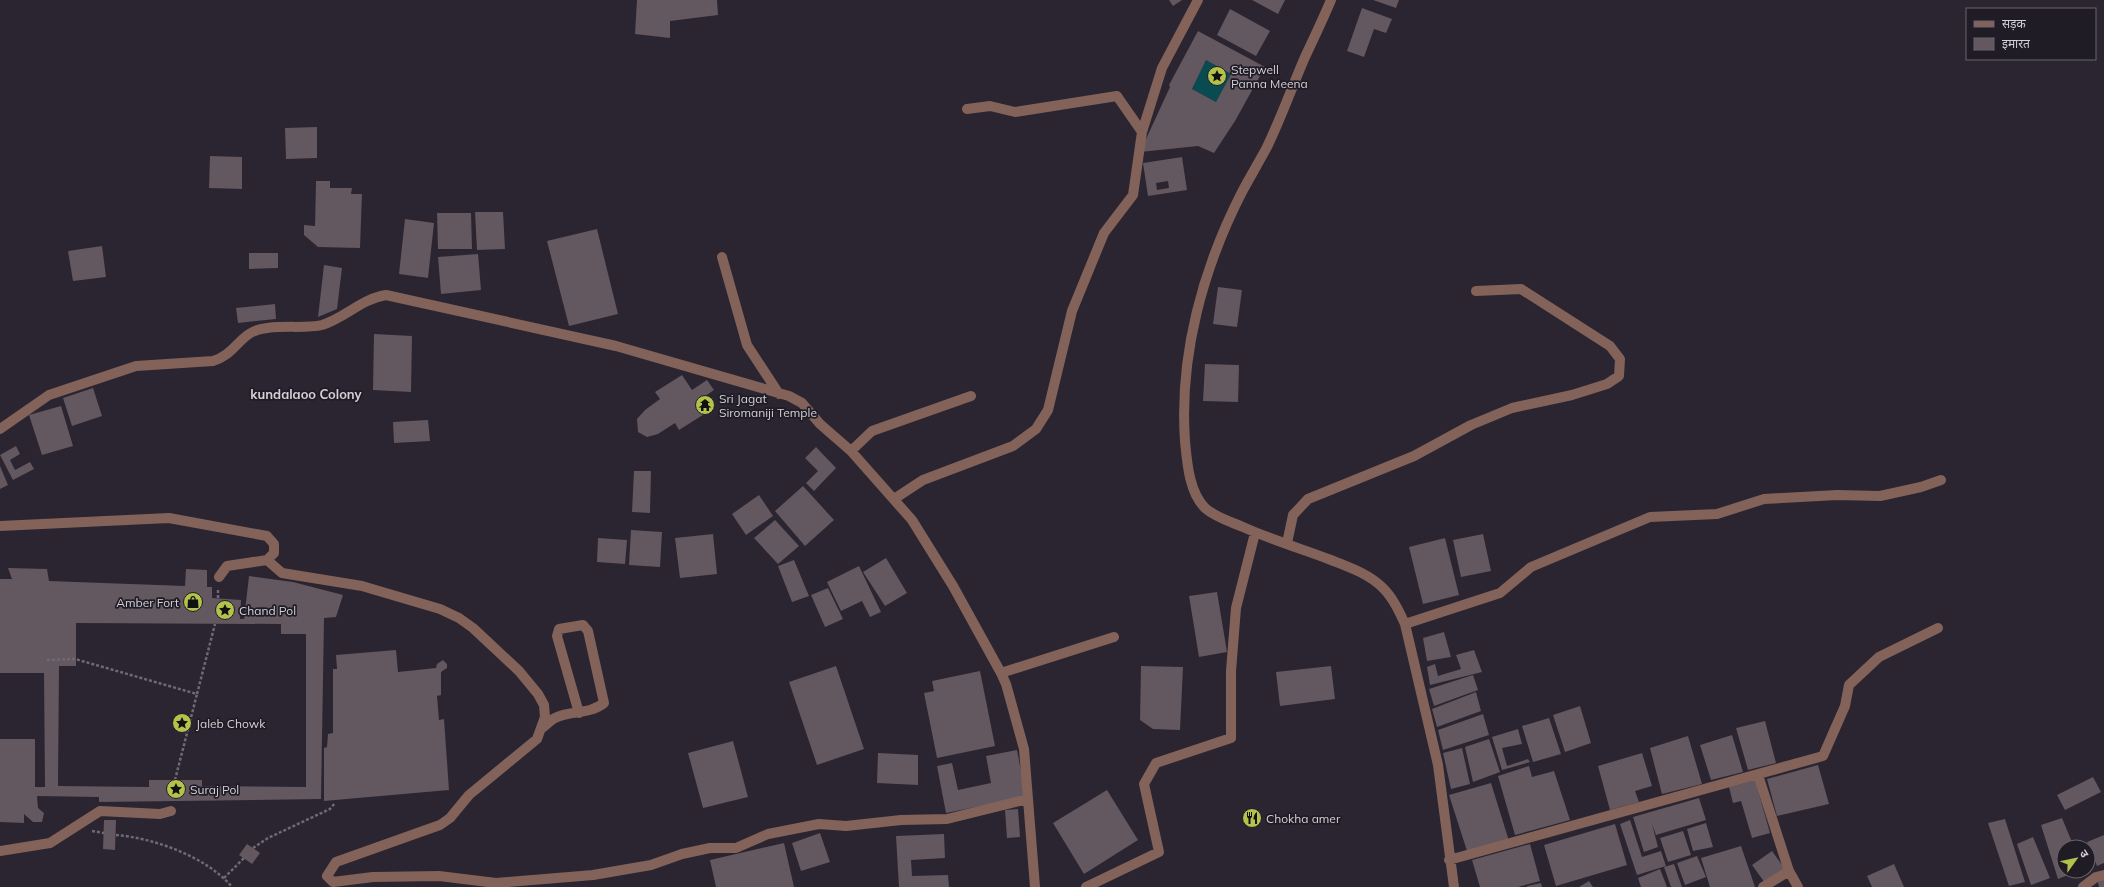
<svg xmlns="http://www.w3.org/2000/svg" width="2104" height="887" font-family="Mulish,'Noto Sans Devanagari',sans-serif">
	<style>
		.water { fill: #0a4b52 }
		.building { fill: #635760; fill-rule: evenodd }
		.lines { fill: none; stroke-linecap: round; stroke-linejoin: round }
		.path { stroke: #6e6a73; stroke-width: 2.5; stroke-dasharray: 3 2; stroke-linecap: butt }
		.minor { stroke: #836259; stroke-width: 10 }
		.labels { text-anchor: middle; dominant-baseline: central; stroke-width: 3.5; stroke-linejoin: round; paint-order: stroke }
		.poi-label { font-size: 12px; fill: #d3d0d7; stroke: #201c26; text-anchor: start }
		.neighbourhood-label { font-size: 13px; font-weight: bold; fill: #d3d0d7; stroke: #201c26 }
	</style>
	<rect width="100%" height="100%" fill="#2a2530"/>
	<path class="water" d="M1206 60 1231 74 1216 102 1192 89Z"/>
	<path class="building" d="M637 0H717L718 15 670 21V38L635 34Z
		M1169 0H1182L1173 6Z
		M1252 0H1285L1278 14Z
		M1373 0H1399L1396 8Z
		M1362 8 1392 19 1386 33 1374 29 1364 57 1347 51Z
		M1230 9 1270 31 1256 56 1217 35Z
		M1198 31 1265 67 1235 121 1214 153 1198 146 1140 152 1170 87 1169 85ZM1206 60 1231 74 1216 102 1192 89Z
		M317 127V158L286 159 285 128Z
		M210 156 242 157V189L209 188Z
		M1182 157 1187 190 1148 196 1143 163ZM1168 181 1169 188 1157 190 1156 183Z
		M316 181H330V188H352L351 194H362L360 248 318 247 304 235V225L315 226Z
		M475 212H503L505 249 477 250Z
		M437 213H471L472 249H438Z
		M405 219 434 223 428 278 399 274Z
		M597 229 618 314 569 326 547 241Z
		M102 246 106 277 73 281 68 251Z
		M249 253H278V268L249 269Z
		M478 254 481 290 441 294 438 257Z
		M324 265 342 268 337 309 318 317Z
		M1218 287 1242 290 1237 327 1213 324Z
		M275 304 276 319 238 323 236 308Z
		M374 334 412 336 411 392 373 390Z
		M1205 364 1239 365 1238 402 1203 401Z
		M682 375 692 390 707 380 714 390 698 401 706 413 679 430 675 423 658 434 647 437 638 432 637 419 645 410 660 399 655 392Z
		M93 388 102 416 72 426 63 398Z
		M61 406 73 446 42 455 29 415Z
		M428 420 430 441 394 443 393 422Z
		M16 446 20 454 10 460 15 470 30 462 34 469 13 480 0 455Z
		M816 447 836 468 814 491 806 483 818 471 805 458Z
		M0 466 8 485 0 489Z
		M634 471H651L650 513 632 512Z
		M803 486 834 520 805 546 775 511Z
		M759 495 773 516 746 535 732 514Z
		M775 520 799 546 778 564 754 538Z
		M631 530 662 532 660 567 629 565Z
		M713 534 717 574 680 578 675 538Z
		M1483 534 1491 571 1461 577 1453 540Z
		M598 538 627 540 625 564 597 562Z
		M1445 538 1459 595 1423 604 1409 547Z
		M886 558 907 593 885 606 863 572Z
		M794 560 809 596 792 602 778 566Z
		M859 566 881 612 870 617 862 601 841 611 827 582Z
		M8 568 47 569 49 581 185 586 186 569 207 570V587H212V598L241 600 240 619H244L249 576 293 582 343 595 336 617 324 618 321 799 99 802V797L37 796 38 808 44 813 42 822H33L24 814V823L0 822V739H35V787H45L44 673H0V579H12ZM76 623 281 624V634H306V787L202 786V780H149V787L58 786 59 666H76Z
		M828 588 843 619 825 627 811 595Z
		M1217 592 1227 652 1199 657 1189 596Z
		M1444 632 1451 657 1427 661 1423 638Z
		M396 650 398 672 436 668 437 664 443 660 447 664V668L441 672V695L437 696 439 720 444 719 449 790 324 801V748L327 747 328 734 333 733V669H337L336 655Z
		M1474 650 1482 672 1430 685 1427 667 1435 664 1438 676 1461 669 1456 655Z
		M836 666 864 749 817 765 789 682Z
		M1141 666 1183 667 1180 730 1153 729 1140 720Z
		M1331 666 1335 699 1280 706 1276 672Z
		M980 671 995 746 937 758 924 693 934 691 932 681Z
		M1473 675 1478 690 1434 706 1429 689Z
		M1476 692 1481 711 1437 727 1432 709Z
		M1580 706 1591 743 1565 752 1553 715Z
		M1483 714 1489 735 1443 750 1438 730Z
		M1549 718 1561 754 1533 762 1522 726Z
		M1765 721 1776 763 1748 770 1736 728Z
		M1518 729 1522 744 1502 748 1507 766 1528 759 1530 762 1502 770 1492 737Z
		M1732 735 1743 772 1711 780 1700 745Z
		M1688 736 1702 784 1662 794 1650 748Z
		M1489 739 1500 772 1473 782 1465 747Z
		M733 741 748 797 703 808 688 753Z
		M1462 748 1470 784 1451 789 1443 753Z
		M1017 750 1026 797 946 813 937 766 952 763 958 790 991 783 986 756Z
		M878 753 918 755V785L877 783Z
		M1642 753 1652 786 1635 791 1639 802 1610 810 1598 766Z
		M1818 765 1829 804 1777 816 1767 779Z
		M1529 766 1532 777 1554 771 1570 820 1515 835 1498 776Z
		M2093 777 2101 792 2065 810 2057 795Z
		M1755 780 1770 833 1752 838 1741 801 1733 803 1729 787Z
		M1491 783 1509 841 1468 854 1449 795Z
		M1107 790 1138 840 1084 874 1053 823Z
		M1699 798 1706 820 1656 835 1652 824 1658 847 1644 852 1633 817Z
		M1018 809 1020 837 1007 838 1005 810Z
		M2062 818 2074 847H2064V871H2078L2058 879 2041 825Z
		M2005 819 2025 882 2009 886 1988 823Z
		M104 820H116L115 850 103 849Z
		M1630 820 1642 857 1661 851 1666 866 1637 875 1620 824Z
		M1706 823 1713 847 1693 851 1687 829Z
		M1615 824 1627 865 1556 886 1544 845Z
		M1683 831 1691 855 1668 862 1660 838Z
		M820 833 830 862 801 871 792 843Z
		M944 834 945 858 911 860 912 876 948 875 949 887H899L896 836Z
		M2104 835V863L2097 866 2087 842Z
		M2033 837 2050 878 2031 885 2017 844Z
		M784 843 794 887H716L710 860Z
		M247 844 260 853 252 864 239 855Z
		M1530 844 1540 881 1518 887H1480L1472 860Z
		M1741 846 1755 887H1710L1701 858Z
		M1772 851 1785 869 1765 883 1752 865Z
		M1697 856 1706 877 1685 885 1677 863Z
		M1674 864 1682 887H1671L1664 867Z
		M1894 864 1904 887H1872L1867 876Z
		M1660 869 1667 887H1641L1638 878Z
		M2104 877V887H2099L2097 879Z
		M1589 881 1593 887H1579Z
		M1541 883 1542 887H1527V886Z"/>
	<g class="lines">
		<path class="path" d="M218 598V590
			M47 660 75 659 197 694 215 624
			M175 780 197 694
			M92 831 104 833
			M116 835C154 838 207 857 232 887
			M253 848 268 838 330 809 335 803
			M224 878 244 858"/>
		<path class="minor" d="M1331 0C1323 19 1314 38 1305 57 1292 87 1281 118 1267 147 1259 162 1250 177 1242 192 1203 268 1179 355 1185 441 1187 462 1189 492 1205 508 1215 517 1231 522 1243 527 1272 540 1302 549 1331 560 1349 567 1369 574 1383 588 1393 598 1399 611 1405 624L1438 765 1454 887
			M967 109 990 106 1015 112 1117 96 1142 132
			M722 257 747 345 779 394
			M0 429 49 395 136 366 213 361C230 356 236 343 249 334 266 322 302 330 322 325 345 318 361 299 386 295L616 346 789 396 802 403 820 424 851 451 912 520 953 586 1001 673 1006 684 1024 749 1035 887
			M851 451 872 431 971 396
			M894 499 923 480 1013 446 1036 429 1048 410 1072 311 1104 233 1133 195 1142 132 1162 68 1198 0
			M0 526 169 518 267 536 274 544V553L267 560 227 566 219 577
			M1287 543 1293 515 1308 499 1414 456 1471 425 1512 408 1572 395 1607 384 1619 376 1620 359 1610 346 1521 289 1476 291
			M267 560 282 573 362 586 440 609 459 618 473 628 519 671 538 694 544 705 545 717 537 739 469 795 450 818 440 825 423 831 336 862 327 876 333 882 373 877 439 876 496 883 593 875 651 865 682 854 710 848H736L768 834 819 824 846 826 901 820 947 819 1028 799
			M1405 624 1500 593 1531 567 1650 517 1717 514 1764 499 1837 495 1880 496 1921 487 1941 480
			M1001 673 1114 637
			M542 728C546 725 551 720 555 718 570 710 589 715 604 703L588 631 583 625 559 629 557 636 579 713
			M1758 775 1789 871 1798 887
			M0 851 50 843 100 811 160 814 171 811
			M1449 860 1823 756 1845 706 1849 685 1879 657 1938 628
			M1086 887 1159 852 1144 784 1156 763 1231 738V671L1236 608 1255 533
			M1763 887 1789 871
			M2083 887 2096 877 2104 875"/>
	</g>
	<defs>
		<g id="sight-disc" transform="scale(1)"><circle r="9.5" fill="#b3c24b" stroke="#201c26"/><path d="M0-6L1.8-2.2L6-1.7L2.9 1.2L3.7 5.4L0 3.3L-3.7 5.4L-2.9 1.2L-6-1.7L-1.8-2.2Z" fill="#111"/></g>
		<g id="temple-disc" transform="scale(1)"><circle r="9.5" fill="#b3c24b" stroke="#201c26"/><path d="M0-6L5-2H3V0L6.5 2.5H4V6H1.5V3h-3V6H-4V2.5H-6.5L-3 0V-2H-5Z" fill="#111"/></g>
		<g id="shop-disc" transform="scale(1)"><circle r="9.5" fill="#b3c24b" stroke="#201c26"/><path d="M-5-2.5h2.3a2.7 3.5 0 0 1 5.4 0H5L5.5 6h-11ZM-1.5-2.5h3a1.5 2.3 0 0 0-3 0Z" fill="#111"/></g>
		<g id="restaurant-disc" transform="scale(1)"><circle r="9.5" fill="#b3c24b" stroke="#201c26"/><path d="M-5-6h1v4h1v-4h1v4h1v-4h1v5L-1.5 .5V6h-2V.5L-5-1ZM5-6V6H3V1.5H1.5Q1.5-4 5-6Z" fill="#111"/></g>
	</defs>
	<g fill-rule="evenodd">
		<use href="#sight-disc" x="1217" y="76"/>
		<use href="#temple-disc" x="705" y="405"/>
		<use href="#shop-disc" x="193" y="602"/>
		<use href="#sight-disc" x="225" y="610"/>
		<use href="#sight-disc" x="182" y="723"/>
		<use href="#sight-disc" x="176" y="789"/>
		<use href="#restaurant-disc" x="1252" y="818"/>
	</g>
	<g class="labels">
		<g class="poi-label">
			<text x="1231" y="69">Stepwell<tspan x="1231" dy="14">Panna Meena</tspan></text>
			<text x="719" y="398">Sri Jagat<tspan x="719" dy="14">Siromaniji Temple</tspan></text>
			<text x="179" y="602" text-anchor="end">Amber Fort</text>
			<text x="239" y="610">Chand Pol</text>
			<text x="196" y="723">Jaleb Chowk</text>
			<text x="190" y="789">Suraj Pol</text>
			<text x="1266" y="818">Chokha amer</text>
		</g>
		<g class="neighbourhood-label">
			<text x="306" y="394">kundalaoo Colony</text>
		</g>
	</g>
	<rect x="1966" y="8" width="130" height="52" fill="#201c26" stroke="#68646d"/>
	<rect x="1974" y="21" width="20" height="6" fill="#836259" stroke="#68646d"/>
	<text x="2002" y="28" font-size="12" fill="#d3d0d7">सड़क</text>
	<rect x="1974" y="38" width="20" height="12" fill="#635760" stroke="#68646d"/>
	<text x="2002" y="48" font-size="12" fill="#d3d0d7">इमारत</text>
	<g transform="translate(2076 859) rotate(57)"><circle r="19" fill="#201c26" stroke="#68646d"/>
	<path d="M0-3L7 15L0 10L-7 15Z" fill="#b3c24b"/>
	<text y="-6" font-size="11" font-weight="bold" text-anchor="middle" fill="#d3d0d7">उ</text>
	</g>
</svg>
